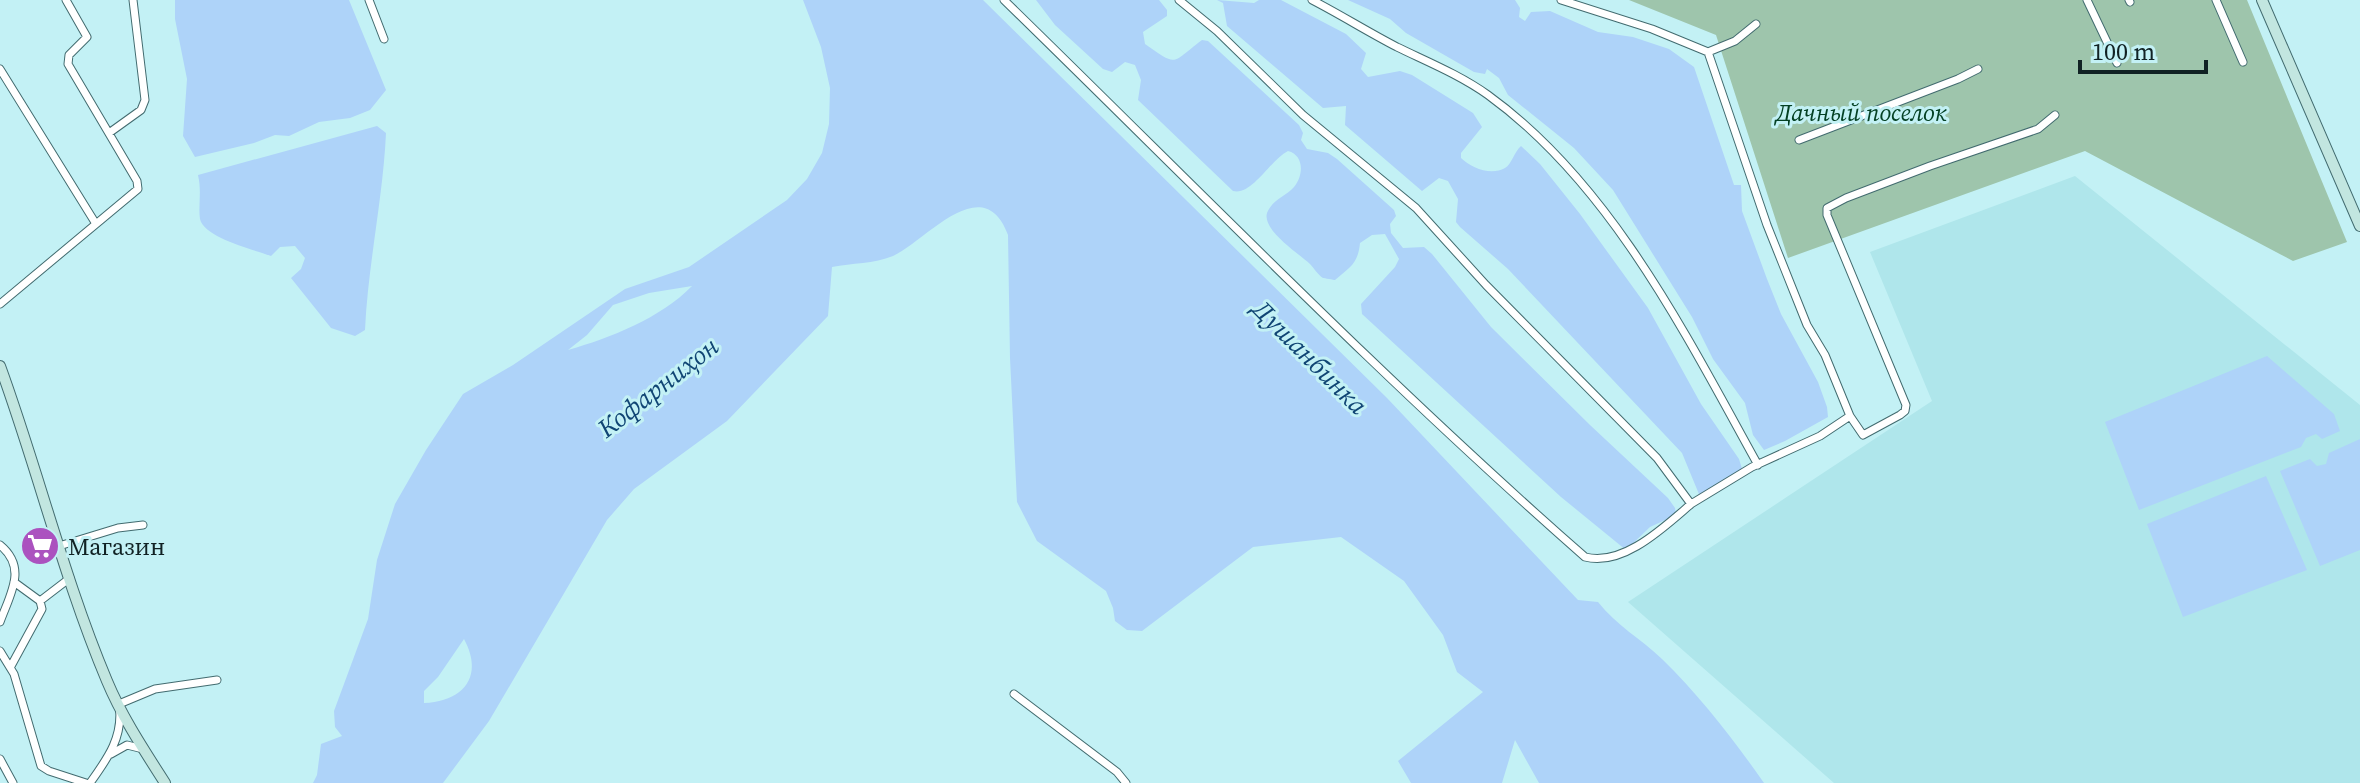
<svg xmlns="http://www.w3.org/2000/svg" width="2360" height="783" font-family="'Source Serif 4',serif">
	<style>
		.built { fill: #afe6eb }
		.green { fill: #9ec5ac }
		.water { fill: #aed3f9; fill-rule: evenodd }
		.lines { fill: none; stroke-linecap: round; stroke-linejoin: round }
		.street-casing { stroke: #426b6f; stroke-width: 9 }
		.secondary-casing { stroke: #426b6f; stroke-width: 12 }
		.street { stroke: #fff; stroke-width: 7 }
		.secondary { stroke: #c2e6e0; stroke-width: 10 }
		.labels { text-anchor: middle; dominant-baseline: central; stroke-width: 6; stroke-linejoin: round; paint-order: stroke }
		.park-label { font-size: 24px; font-style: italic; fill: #044124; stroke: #c3f1f5 }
		.poi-label { font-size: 24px; fill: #112224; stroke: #c3f1f5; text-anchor: start }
		.water-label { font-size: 26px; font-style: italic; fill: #104574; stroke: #c3f1f5 }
	</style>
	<rect width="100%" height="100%" fill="#c3f1f5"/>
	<path class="built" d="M2075 176 2360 405V783H1834L1628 602 1932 401 1870 252Z"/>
	<path class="green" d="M1629 0H2247L2347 242 2293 261 2085 151 1788 258 1716 35Z"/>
	<path class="water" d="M175 0H349L386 90 370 110 350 118 319 122 289 136 275 135 254 143 195 157 183 136 187 79 175 19Z
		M803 0H983L1387 398 1578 600 1598 602C1617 626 1640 638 1662 659 1700 696 1734 740 1764 783H1539L1515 740 1502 783H1411L1398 761 1483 692 1457 672 1443 635 1404 581 1341 537 1253 547 1142 631 1127 630 1115 621 1113 608 1106 591 1037 541 1017 502 1010 358 1008 235C983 168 925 242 893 256 874 264 852 263 832 267L828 316 727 421 634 489 607 520 489 721 443 783H313L317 775 321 744 342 736 335 727 334 711 368 619 377 560 395 504 426 450 463 394 513 365 625 289 689 267 787 200 807 179 822 153 829 124 830 88 821 47ZM692 286C661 318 610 338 568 350L587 335 613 305 649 293ZM464 639C484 676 464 701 424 703V691L438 677Z
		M1036 0H1159L1167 10V16L1143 32 1145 44C1179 68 1171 63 1202 40L1208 41 1299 125 1303 133 1301 140 1307 149 1328 153 1337 159 1394 210 1396 216 1390 224 1391 233 1403 248 1424 247 1432 254 1491 327 1590 425 1668 498 1675 508 1676 515 1650 527 1626 550 1561 497 1362 314 1361 304 1395 267 1399 259 1385 234 1372 235 1360 243C1358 264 1350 267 1335 280 1334 280 1324 278 1323 278 1318 275 1314 268 1310 264 1298 253 1262 230 1267 213 1272 200 1286 196 1294 187 1304 175 1304 155 1288 151 1270 160 1252 196 1233 191L1138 100 1141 80 1135 65 1125 62 1112 72 1103 69 1055 25Z
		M1217 0 1254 3 1259 0H1281L1346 34 1366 53 1361 69 1368 77 1400 71 1412 75 1473 113 1482 127 1461 153V158C1471 168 1491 176 1505 168 1512 164 1514 152 1521 146L1540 164 1580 214 1648 308 1701 404 1739 459 1743 472 1701 499 1682 453 1508 269 1460 227 1456 222 1458 199 1448 181 1439 178 1422 191 1345 125 1346 106 1323 108 1227 26 1223 3Z
		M1348 0H1515L1520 8 1519 17 1525 21 1531 12 1550 11 1598 32 1633 37 1669 49 1694 67 1734 185H1741L1742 211 1767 279 1781 314 1818 382 1827 407 1828 417 1785 441 1764 450 1753 435 1745 403 1713 359 1692 317 1613 190 1574 148 1508 95 1499 78 1487 69 1485 74 1474 72 1406 33 1390 19Z
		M377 126 386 133C383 199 368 264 365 330L355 336 331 328 291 278 301 269 305 258 295 246 280 247 271 256C255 250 204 238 200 219 198 206 202 192 198 175Z
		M2267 356 2334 414 2340 431 2322 439 2316 434 2306 438 2301 447 2139 510 2105 422Z
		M2360 439V550L2320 566 2280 471 2310 459 2317 466 2326 464 2329 453Z
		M2266 476 2307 570 2183 617 2147 524Z"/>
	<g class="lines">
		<g class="street-casing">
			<path id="street" d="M369 0 384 39
				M1004 0C1196 187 1383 380 1585 557 1623 567 1664 527 1691 504
				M1179 0 1217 31 1303 115 1416 208 1486 285 1657 458 1691 504 1752 467 1820 436 1850 416
				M1312 0C1341 15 1368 32 1397 47 1428 62 1460 75 1488 95 1611 184 1686 335 1758 465
				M1561 0 1652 29 1708 52
				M2087 0 2117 63
				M2129 0 2130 2
				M2216 0 2243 62
				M1756 24 1735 41 1708 52 1767 225 1807 325 1825 355 1850 416 1863 435 1900 415 1905 411 1906 405 1827 215V208L1846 198 1930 166 2038 129 2055 115
				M0 69 96 224
				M109 133 141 110 145 100 133 0
				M1799 140 1958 79 1978 69
				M0 304 138 189 137 181 68 64 69 55 87 37 66 0
				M0 545C28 568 10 594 0 622
				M59 546 118 528 143 525
				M14 582 40 601
				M40 601 70 578
				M0 651 14 674 41 766 49 771 86 783
				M11 666 42 609 40 601
				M1014 694 1117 772 1126 783
				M111 754 127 745 143 749
				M0 759 13 783
				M90 783C108 758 124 736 119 704L155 689 217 680"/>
		</g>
		<g class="secondary-casing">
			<path id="secondary" d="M2262 0 2360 226
				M0 366C38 470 64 579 107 681 122 717 144 750 165 783"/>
		</g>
		<use href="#street" class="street"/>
		<use href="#secondary" class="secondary"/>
	</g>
	<defs>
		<g id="supermarket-disc" transform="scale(2)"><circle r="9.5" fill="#ab52bf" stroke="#c3f1f5"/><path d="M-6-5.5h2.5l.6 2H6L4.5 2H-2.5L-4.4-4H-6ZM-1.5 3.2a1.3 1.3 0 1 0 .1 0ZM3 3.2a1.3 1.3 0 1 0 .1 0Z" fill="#fff"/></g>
	</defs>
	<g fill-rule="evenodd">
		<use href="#supermarket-disc" x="40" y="546"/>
	</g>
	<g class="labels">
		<g class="park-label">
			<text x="1861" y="112">Дачный поселок</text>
		</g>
		<g class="poi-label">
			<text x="68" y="546">Магазин</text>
		</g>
		<g class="water-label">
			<text transform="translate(1310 357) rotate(45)">Душанбинка</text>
			<text transform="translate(658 387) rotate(-38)">Кофарниҳон</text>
		</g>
	</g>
	<path d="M2080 60v12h126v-12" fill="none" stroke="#112224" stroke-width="4"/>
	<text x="2092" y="60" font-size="24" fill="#112224" stroke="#c3f1f5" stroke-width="6" paint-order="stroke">100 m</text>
</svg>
